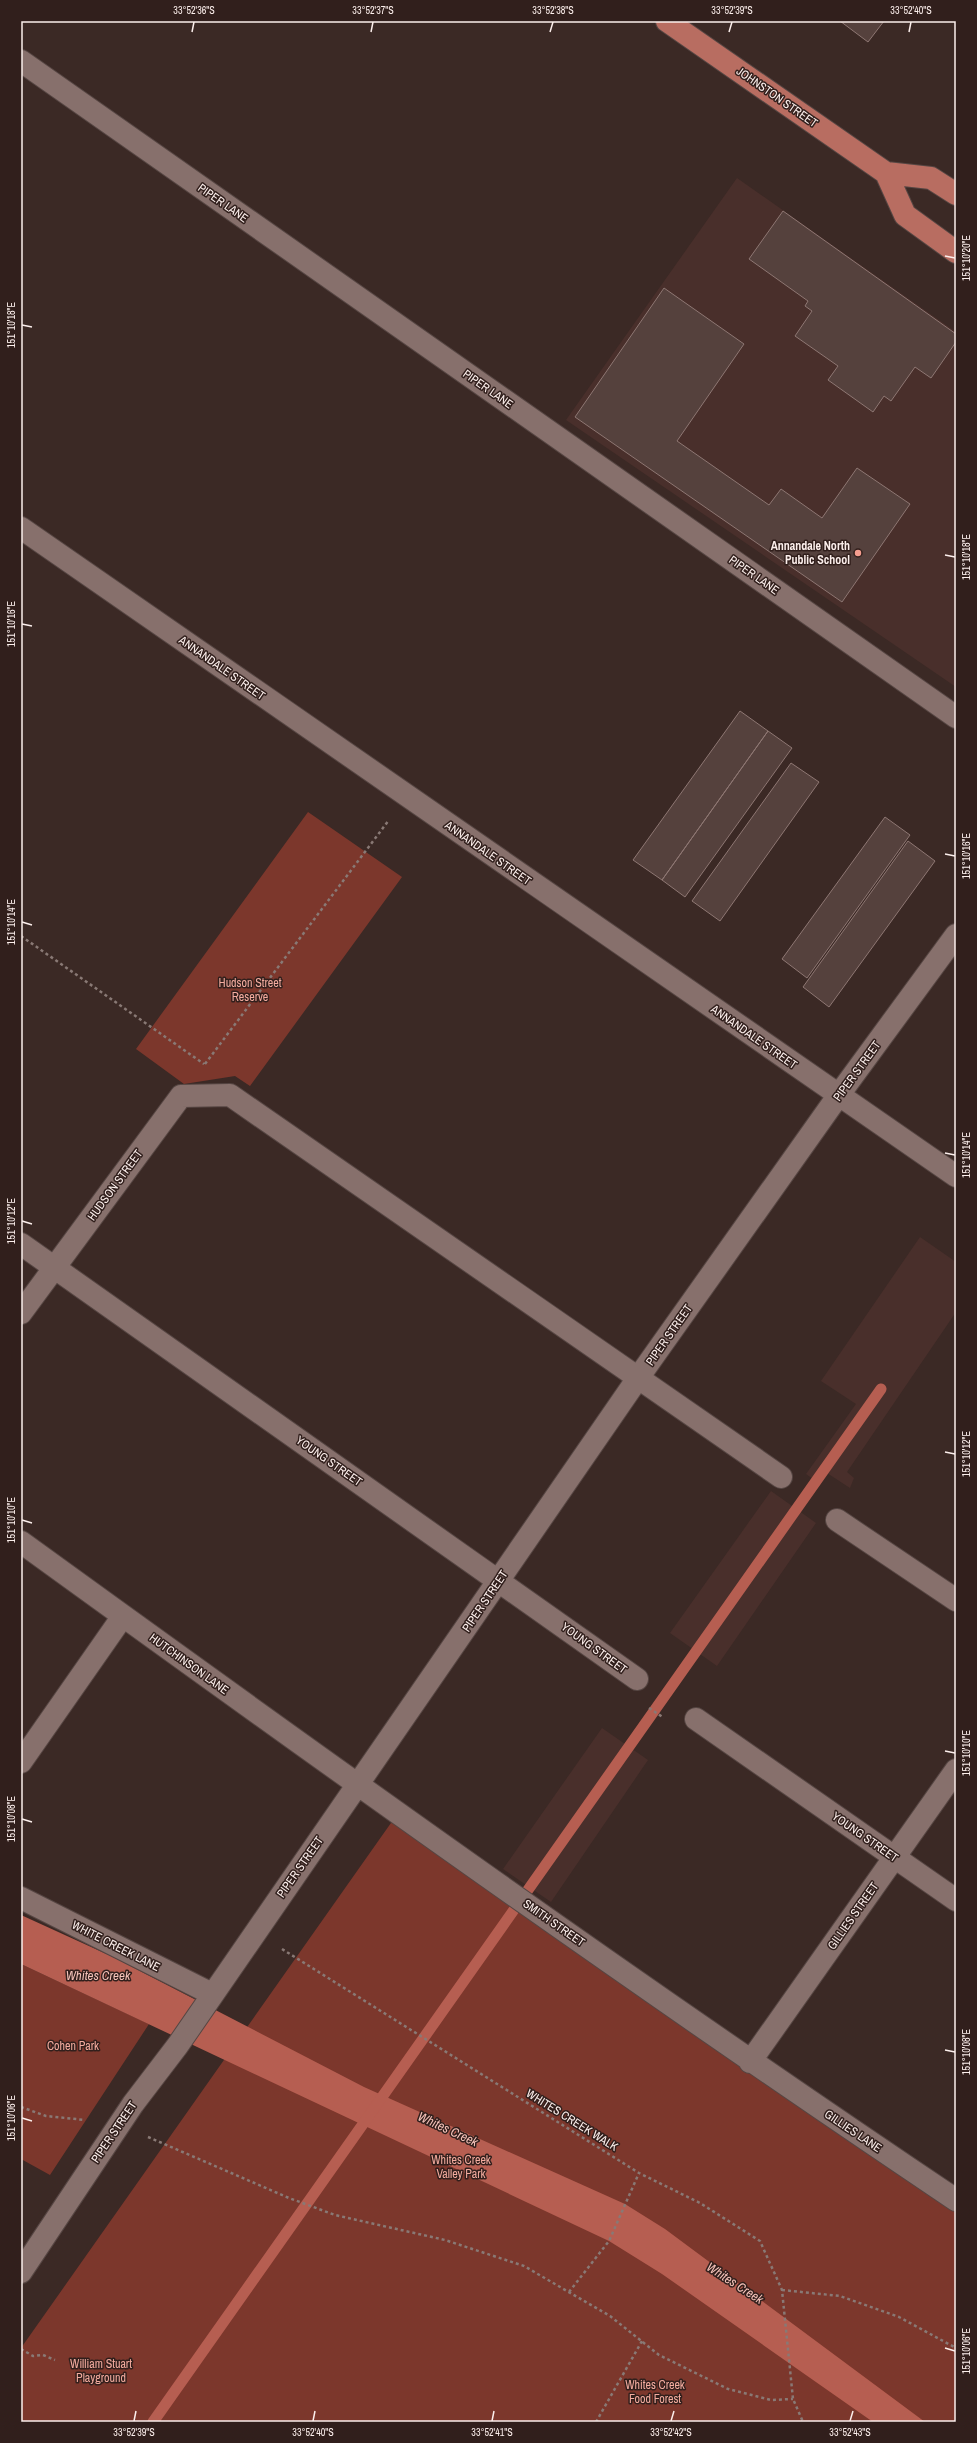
<svg xmlns="http://www.w3.org/2000/svg" width="977" height="2443" font-family="'Archivo Narrow',sans-serif">
	<style>
		.built { fill: #492f2b }
		.green { fill: #7c372c }
		.water { fill: #b65e51 }
		.lines { fill: none; stroke-linecap: round; stroke-linejoin: round }
		.stream { stroke: #b65e51; stroke-width: 11 }
		.building { fill: #55413d; stroke: #8e7773 }
		.minor-casing { stroke: #564643; stroke-width: 24 }
		.major-casing { stroke: #564643; stroke-width: 24 }
		.path { stroke: #897975; stroke-width: 2.5; stroke-dasharray: 3 3; stroke-linecap: butt }
		.minor { stroke: #87706c; stroke-width: 22 }
		.major { stroke: #b86d61; stroke-width: 22 }
		.ticks { fill: none; stroke: #fcefec; stroke-width: 1.5 }
		.poi-dot { fill: #f59d8e; stroke: #311f1c; stroke-width: 1.5 }
		.labels { text-anchor: middle; dominant-baseline: central; stroke-width: 3; stroke-linejoin: round; paint-order: stroke }
		.street-label { font-size: 12px; fill: #fcefec; stroke: #311f1c }
		.poi-label { font-size: 12px; font-weight: bold; fill: #fcefec; stroke: #311f1c; text-anchor: end }
		.park-label { font-size: 12px; fill: #f4ac9f; stroke: #311f1c }
		.water-label { font-size: 13px; font-style: italic; fill: #f5c3ba; stroke: #311f1c }
		.neatline { fill: none; stroke: #fcefec; stroke-width: 1.5 }
		.ticks-label { font-size: 10px; text-anchor: middle; fill: #fcefec }
	</style>
	<rect width="100%" height="100%" fill="#3b2925"/>
	<path class="built" d="M737 178 956 332V687L566 420Z
		M920 1237 956 1262V1312L847 1472 854 1478 850 1488 827 1473 820 1484 806 1474 856 1404 821 1381Z
		M771 1491 816 1523 717 1666 670 1633Z
		M602 1728 648 1760 551 1902 503 1869Z"/>
	<path class="green" d="M308 812 402 877 250 1086 235 1076 184 1084 136 1049Z
		M398 1813 956 2198V2422H21V2348Z
		M21 1964 149 2024 50 2175 21 2159Z"/>
	<path class="water" d="M21 1915 113 1957 364 2087 625 2204 665 2229 925 2422H873L662 2274 609 2241 21 1964Z"/>
	<g class="lines">
		<path class="stream" d="M153 2422 881 1389"/>
	</g>
	<path class="building" d="M840 21H884L868 42Z
		M783 211 956 334V342L931 378 915 367 891 401 884 396 873 412 828 380 838 366 795 336 812 311 805 306 808 301 749 259Z
		M664 288 744 344 677 441 769 505 781 489 822 518 857 468 910 504 842 602 575 417Z
		M740 711 768 731 662 880 633 860Z
		M768 731 792 748 685 897 662 880Z
		M791 763 819 782 720 921 692 901Z
		M885 817 910 835 807 978 782 959Z
		M908 841 935 861 829 1007 803 987Z"/>
	<g class="lines">
		<g class="minor-casing">
			<path id="minor" d="M21 61 956 717
				M21 528 956 1176
				M21 1244 637 1679
				M21 1313 181 1096 230 1095 781 1477
				M837 1520 956 1600
				M21 1542C330 1766 640 1988 956 2200
				M696 1719 956 1900
				M21 1762 123 1616
				M21 1898 212 1994
				M750 2062 956 1770
				M21 2272 133 2104 178 2045 638 1378 838 1096 956 935"/>
		</g>
		<g class="major-casing">
			<path id="major" d="M667 21 886 173 931 178 956 194
				M886 173 905 215 956 252"/>
		</g>
		<path class="path" d="M21 936 204 1064
			M205 1064 389 820
			M649 1708 664 1718
			M282 1949 639 2173 700 2203 760 2241 782 2290 793 2399 803 2422
			M21 2107 46 2116 85 2120
			M148 2137 289 2198 335 2215 445 2240 524 2266 610 2316 659 2355 728 2389 771 2400 793 2399
			M782 2290 840 2296 899 2317 956 2348
			M569 2292 609 2241 639 2173
			M21 2349 33 2356 43 2355 55 2360
			M596 2422 642 2341"/>
		<use href="#minor" class="minor"/>
		<use href="#major" class="major"/>
	</g>
	<path class="ticks" d="M192 32 194 22M371 32 373 22M550 32 553 22M729 32 732 22M909 32 911 22M945 256 955 258M22 325 32 327M945 555 955 557M22 624 32 626M945 854 955 856M22 922 32 925M945 1153 955 1155M22 1221 32 1224M945 1452 955 1454M22 1520 32 1523M945 1751 955 1753M22 1819 32 1822M945 2050 955 2052M22 2118 32 2121M945 2348 955 2351M134 2421 136 2411M313 2421 315 2411M492 2421 494 2411M671 2421 674 2411M850 2421 853 2411"/>
	<circle class="poi-dot" cx="858" cy="553" r="4"/>
	<g class="labels">
		<g class="street-label">
			<text transform="translate(777 97) rotate(35)">JOHNSTON STREET</text>
			<text transform="translate(223 203) rotate(35)">PIPER LANE</text>
			<text transform="translate(488 389) rotate(35)">PIPER LANE</text>
			<text transform="translate(754 575) rotate(35)">PIPER LANE</text>
			<text transform="translate(222 668) rotate(35)">ANNANDALE STREET</text>
			<text transform="translate(488 853) rotate(35)">ANNANDALE STREET</text>
			<text transform="translate(754 1037) rotate(35)">ANNANDALE STREET</text>
			<text transform="translate(857 1071) rotate(-54)">PIPER STREET</text>
			<text transform="translate(115 1185) rotate(-54)">HUDSON STREET</text>
			<text transform="translate(669 1335) rotate(-55)">PIPER STREET</text>
			<text transform="translate(329 1461) rotate(35)">YOUNG STREET</text>
			<text transform="translate(485 1601) rotate(-56)">PIPER STREET</text>
			<text transform="translate(594 1648) rotate(36)">YOUNG STREET</text>
			<text transform="translate(189 1664) rotate(36)">HUTCHINSON LANE</text>
			<text transform="translate(865 1837) rotate(35)">YOUNG STREET</text>
			<text transform="translate(300 1867) rotate(-55)">PIPER STREET</text>
			<text transform="translate(853 1916) rotate(-55)">GILLIES STREET</text>
			<text transform="translate(554 1923) rotate(35)">SMITH STREET</text>
			<text transform="translate(116 1946) rotate(27)">WHITE CREEK LANE</text>
			<text transform="translate(572 2120) rotate(32)">WHITES CREEK WALK</text>
			<text transform="translate(853 2131) rotate(34)">GILLIES LANE</text>
			<text transform="translate(114 2132) rotate(-56)">PIPER STREET</text>
		</g>
		<g class="poi-label">
			<text x="850" y="546">Annandale North<tspan x="850" dy="14">Public School</tspan></text>
		</g>
		<g class="park-label">
			<text x="250" y="983">Hudson Street<tspan x="250" dy="14">Reserve</tspan></text>
			<text x="73" y="2046">Cohen Park</text>
			<text x="461" y="2160">Whites Creek<tspan x="461" dy="14">Valley Park</tspan></text>
			<text x="101" y="2364">William Stuart<tspan x="101" dy="14">Playground</tspan></text>
			<text x="655" y="2385">Whites Creek<tspan x="655" dy="14">Food Forest</tspan></text>
		</g>
		<g class="water-label">
			<text x="98" y="1975">Whites Creek</text>
			<text transform="translate(448 2129) rotate(25)">Whites Creek</text>
			<text transform="translate(735 2283) rotate(33)">Whites Creek</text>
		</g>
	</g>
	<rect width="977" height="2443" fill="none" stroke="#311f1c" stroke-width="44"/>
	<rect x="22" y="22" width="933" height="2399" class="neatline"/>
	<g class="ticks-label">
		<text x="194" y="14">33°52'36"S</text>
		<text x="373" y="14">33°52'37"S</text>
		<text x="553" y="14">33°52'38"S</text>
		<text x="732" y="14">33°52'39"S</text>
		<text x="911" y="14">33°52'40"S</text>
		<text transform="translate(966 258) rotate(-90)" y="4">151°10'20"E</text>
		<text transform="translate(11 325) rotate(-90)" y="4">151°10'18"E</text>
		<text transform="translate(966 557) rotate(-90)" y="4">151°10'18"E</text>
		<text transform="translate(11 624) rotate(-90)" y="4">151°10'16"E</text>
		<text transform="translate(966 856) rotate(-90)" y="4">151°10'16"E</text>
		<text transform="translate(11 922) rotate(-90)" y="4">151°10'14"E</text>
		<text transform="translate(966 1155) rotate(-90)" y="4">151°10'14"E</text>
		<text transform="translate(11 1221) rotate(-90)" y="4">151°10'12"E</text>
		<text transform="translate(966 1454) rotate(-90)" y="4">151°10'12"E</text>
		<text transform="translate(11 1520) rotate(-90)" y="4">151°10'10"E</text>
		<text transform="translate(966 1753) rotate(-90)" y="4">151°10'10"E</text>
		<text transform="translate(11 1819) rotate(-90)" y="4">151°10'08"E</text>
		<text transform="translate(966 2052) rotate(-90)" y="4">151°10'08"E</text>
		<text transform="translate(11 2118) rotate(-90)" y="4">151°10'06"E</text>
		<text transform="translate(966 2351) rotate(-90)" y="4">151°10'06"E</text>
		<text x="134" y="2436">33°52'39"S</text>
		<text x="313" y="2436">33°52'40"S</text>
		<text x="492" y="2436">33°52'41"S</text>
		<text x="671" y="2436">33°52'42"S</text>
		<text x="850" y="2436">33°52'43"S</text>
	</g>
</svg>
